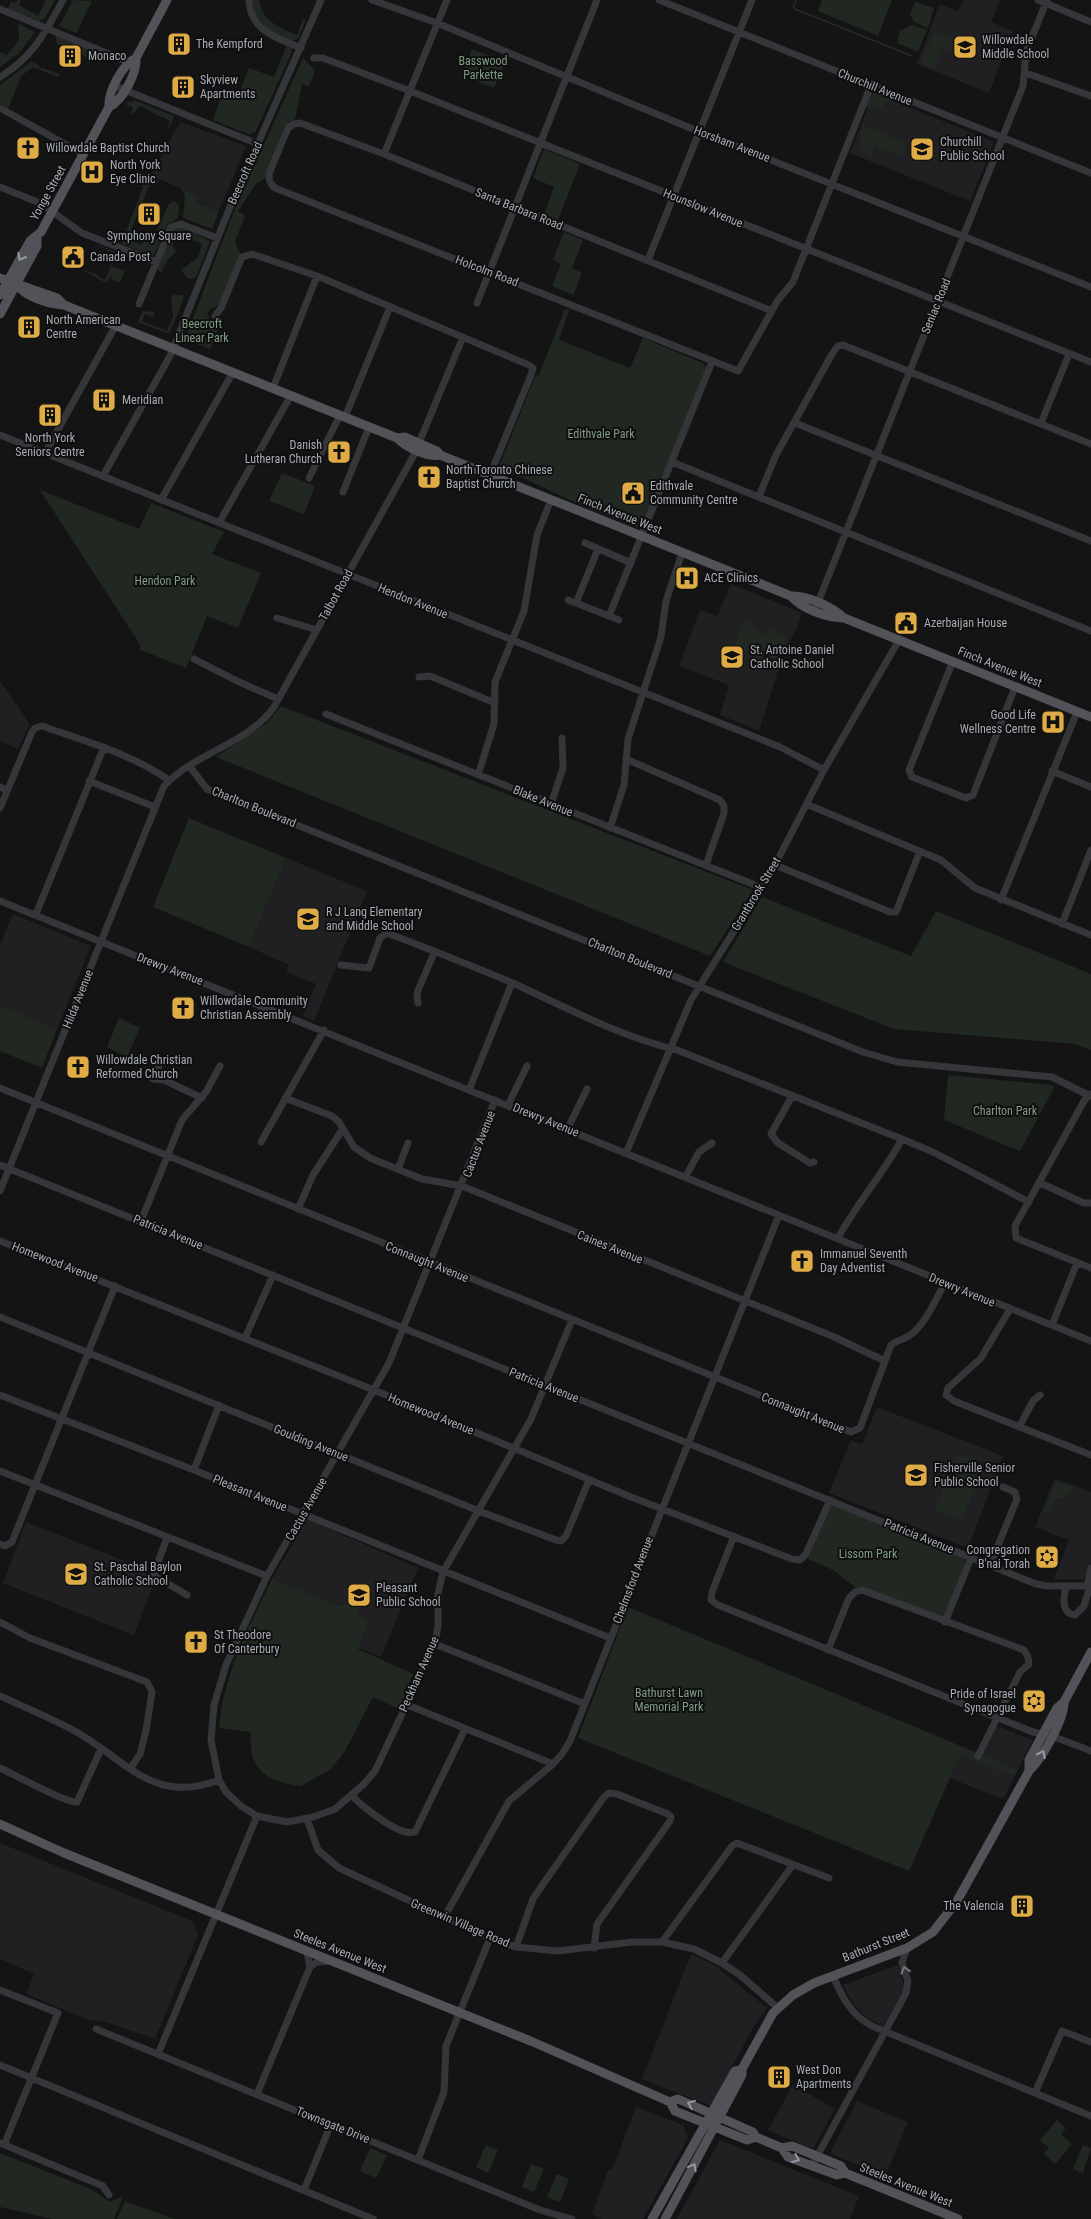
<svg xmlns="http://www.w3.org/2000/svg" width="1091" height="2219" font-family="'Roboto Condensed',sans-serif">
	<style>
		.built { fill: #202022 }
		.green { fill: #212821 }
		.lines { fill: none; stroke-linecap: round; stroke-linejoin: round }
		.stream { stroke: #2f363d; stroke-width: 1 }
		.minor { stroke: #35363a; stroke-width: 7 }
		.major { stroke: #525359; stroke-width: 9 }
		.oneway { stroke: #9699a2 }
		.oneway2 { stroke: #74767d }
		.labels { text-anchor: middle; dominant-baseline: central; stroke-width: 4; stroke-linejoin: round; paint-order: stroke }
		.poi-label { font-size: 12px; fill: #a7abb4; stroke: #0f0f10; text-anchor: start }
		.park-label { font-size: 12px; fill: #809d82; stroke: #0f0f10 }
		.street-label { font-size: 12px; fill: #a7abb4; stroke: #0f0f10 }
	</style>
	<rect width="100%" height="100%" fill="#141415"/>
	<path class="built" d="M963 0H1000L991 22 1013 31 989 93 917 64 940 4 958 11Z
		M874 93 994 142 970 201 850 153Z
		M180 122 246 146 219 211 195 202 198 195 151 176Z
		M731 584 802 613 796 630 785 648 759 731 720 715 729 685 679 666 700 610 717 616Z
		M0 681 30 724 18 749 0 741Z
		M286 858 367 891 314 1021 303 1016 316 984 286 972 289 965 249 947Z
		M13 914 91 946 57 1029 0 1006V945Z
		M877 1407 1003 1456 968 1548 829 1493 851 1440 862 1444Z
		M1055 1478 1091 1492V1562L1084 1579H1054L1069 1540 1035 1527Z
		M307 1519 418 1568 381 1657 358 1648 369 1620 272 1579Z
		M26 1522 145 1569 147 1579 154 1583 134 1635 3 1583Z
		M997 1726 1033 1740 1003 1799 949 1778 963 1747 981 1755Z
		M0 1843 192 1921 198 1935 155 2039 109 2023 86 2019 26 1994 34 1974 0 1959Z
		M691 1954 714 1965 767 2008 754 2026 711 2106 642 2079Z
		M898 1965 905 1988 883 2026 865 2016 853 2003 843 1985Z
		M793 2085 835 2109 813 2149 768 2130Z
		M857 2101 908 2122 885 2177 830 2153Z
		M636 2107 683 2125 688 2138 643 2219H602L592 2214 608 2170H612Z
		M720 2140 859 2196 850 2219H677Z"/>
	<path class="green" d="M18 0H21L19 5 38 16 46 0H55L45 18 39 21 8 9 11 1 16 3Z
		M73 0 92 1 76 33 59 26Z
		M253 0H259C262 20 276 26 297 35L303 19 306 20 298 39 291 41C272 33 252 25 253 0Z
		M822 0H892L878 36 818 11Z
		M915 2 934 8 928 28 914 22 910 15Z
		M18 23 35 32 20 52 0 67V52L7 55 19 40Z
		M912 25 927 30 918 52 897 43 900 31Z
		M934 31 955 40 951 51 942 48 934 68 921 63Z
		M55 35 96 52 92 59 57 44Z
		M287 45 292 48 291 54 255 133 252 132 251 135 213 120 224 89 239 94 249 68 274 77Z
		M472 49 505 62 494 88 461 75Z
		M303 58 315 71 309 86 302 84 295 119 284 127 265 178 256 184 238 211 245 216 235 241 240 254 220 304 209 310 207 314 211 321H221L210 349 185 339 235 209Z
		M31 62 39 65V68H43L59 74 58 77 33 67 21 76 8 109 0 103V85Z
		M876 90 891 97 890 102 887 101 883 109 887 111 883 115 884 111 871 106 869 109 866 107 871 94Z
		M134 100 174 116 170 126 167 128 170 121 140 106 133 114 131 112 133 107 126 105 128 101 132 103Z
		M864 126 907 143 902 156 875 145 871 155 859 151 861 140 859 139Z
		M544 149 580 164 558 220 544 214 554 187 533 178Z
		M124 165 159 180 157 184 152 183 149 186 131 230 135 232 132 240 141 245 145 241H153L154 237 159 240 160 243 153 256 118 242 119 238 123 239 143 187 139 184 144 180V177Z
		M181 188 198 195 196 203 219 211 212 229 183 218 185 196Z
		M173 201 179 204 178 218 167 225 163 235 159 234 157 231 168 205Z
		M180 227 210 241 196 278 188 279 181 270 198 257 202 244 177 234 174 241H170L174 243 172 245 176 251 167 261 161 273 157 268 173 229Z
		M564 232 583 240 572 268 582 273 573 295 552 286 561 264 553 260Z
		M94 244 120 253 121 256 117 255 112 266 125 271 119 283 112 279 111 275 106 283 81 269 98 275V277L105 280 115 257 111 256 112 252Z
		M175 295H182L184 298 169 334 138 322 143 311 154 312V317L145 314 142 321 167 331 173 317 171 296Z
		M565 309 569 310 559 340 630 368 643 338 703 363 707 369 641 529 583 506 499 467 535 377 539 375Z
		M282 473 315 486 304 514 269 501Z
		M40 490 139 529 151 503 224 532 212 554 261 573 238 628 207 616 186 668 141 650 139 648 141 646Z
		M744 619 752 622 751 625 755 627 754 629 769 635 771 629 787 636 778 660 764 654 760 662 752 659 754 654 733 646Z
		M281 706 753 890 710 956 216 757 267 723Z
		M189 818 286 858 249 947 153 907Z
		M762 897 911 956 936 911 1091 974V1050L1075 1044 894 1029 723 962Z
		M0 1006 57 1029 42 1068 0 1051Z
		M119 1018 140 1028 127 1057 107 1047Z
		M948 1075 1051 1085 1055 1086 1020 1151 944 1120Z
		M958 1454 984 1465 961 1521 935 1510Z
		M1056 1481 1074 1488 1066 1497 1053 1500 1055 1501 1050 1513 1044 1510Z
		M834 1505 965 1559V1564L944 1616 941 1617 862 1587 856 1588 833 1570 808 1559 830 1508Z
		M272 1579 340 1607 347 1603 358 1608V1615L369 1620 358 1649 413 1674 399 1709 373 1697 345 1751 331 1769 301 1786C265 1782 248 1769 251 1732L219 1728C223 1676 249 1626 272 1579Z
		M628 1607 1018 1770 1014 1776 960 1755 909 1871 578 1738Z
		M1057 2120 1066 2128 1061 2134 1072 2144 1055 2164 1044 2154 1049 2148 1040 2140Z
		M486 2145 498 2150 488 2173 476 2167Z
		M1083 2145 1091 2148 1083 2173 1073 2169Z
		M370 2148 387 2155 376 2178 360 2171Z
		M0 2153 93 2190 110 2202 123 2196 114 2219H53L0 2207Z
		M531 2164 544 2169 534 2192 522 2187Z
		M557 2174 569 2179 560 2202 547 2197Z
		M125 2201 174 2219H117Z"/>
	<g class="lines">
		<path class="stream" d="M796 0 793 6 795 9 912 56"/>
		<path class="minor" d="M249 0C250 31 277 38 301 48
			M372 0 437 23 700 132 1091 287
			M659 0 1091 173
			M1038 0 1091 22
			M0 9 128 62
			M314 58H323L410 91 1091 362
			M1026 73 1091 96
			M0 77C33 57 45 33 63 0
			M115 86 258 144
			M0 108 83 154
			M384 154 447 0
			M0 187 40 203 82 233 156 262
			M648 260 752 0
			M477 303 597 0
			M139 304 171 227 181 224 217 238
			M772 311 384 154 300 123 294 124 288 128 270 171C268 179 269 183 275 188L738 371 778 300 793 282 871 85
			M215 316 221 308 242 257 252 254 317 276 529 365 533 368 531 375 490 475
			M273 388 317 276
			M345 417 390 307
			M795 423 1091 541
			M1041 423 1069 354
			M0 435 780 747 824 770
			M45 453 116 325
			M672 462 1091 631
			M103 476 170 356 230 207 321 0
			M309 478 340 415
			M343 492 369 427
			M759 496 776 455 832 354 838 346 843 345 1091 444
			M161 500 233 372
			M219 523 291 395
			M585 543 631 563
			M598 549 576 603 619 620
			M568 600 576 603
			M817 605 1023 86 1026 52 1047 0
			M609 616 712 362
			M277 618 317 630
			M194 659 237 681 278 699
			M953 661 909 770 912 777 966 798 973 795 1015 687
			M419 677 430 676 495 703
			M326 714 760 887
			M626 759 720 800 724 806V813L706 865
			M190 767 207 789 863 1052 897 1062 1052 1077 1088 1095
			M1052 771 1091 787
			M478 775 494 724 495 682 524 611 537 535 551 500
			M89 781 155 807
			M0 787 7 790
			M551 804 563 768 562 738
			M806 804 941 860 975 888 1091 935
			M0 808 32 732 35 728 42 726C85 741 131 754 169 780
			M610 828 624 785 628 739 661 637 666 601 682 553
			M775 865 890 912H896L920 851
			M1001 900 1077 712
			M0 901 1091 1341
			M36 914 104 747
			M1062 924 1091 850
			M341 965 369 968 380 938 387 933C429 949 473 966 515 984 567 1008 621 1037 677 1050L902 1139 933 1152 1029 1202
			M418 1003 417 993 434 953
			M159 1066 153 1079 164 1080 202 1098
			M0 1088 851 1432 860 1428 891 1345C897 1340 903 1340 909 1336 926 1324 935 1300 945 1283
			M469 1090 512 983
			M1091 1094 1084 1101 1015 1226 1016 1238 1091 1268
			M792 1096 771 1134 778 1143 810 1163 814 1162
			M285 1098 332 1116 339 1122 354 1147 370 1158 422 1179 462 1186 832 1336 885 1361
			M495 1100 389 1363 267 1576 226 1665 214 1705 211 1740 219 1780 226 1792 241 1806 257 1816 287 1822 313 1817 335 1809 364 1784 375 1771 435 1644 438 1626V1593L443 1572 531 1419 572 1320
			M508 1105 527 1066
			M568 1128 587 1089
			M261 1142 324 1030
			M626 1153 691 1000 775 865 824 770 899 640
			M0 1165 1036 1584 1047 1586H1091
			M398 1169 408 1143
			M686 1176 699 1152 712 1143
			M1040 1183 1084 1203H1091
			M0 1191 164 786C194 753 248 744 274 707L414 455 463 337
			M298 1209 313 1175 342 1130
			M141 1221 182 1120 206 1092 220 1066
			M838 1238C857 1203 883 1174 902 1139
			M0 1241 374 1390 631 1497 792 1559 800 1560 806 1554 830 1500
			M1010 1309 981 1358 948 1388 946 1395 954 1401 1091 1455
			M0 1317 479 1511 556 1540 561 1541 566 1536 589 1480
			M1052 1325 1077 1263
			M245 1338 273 1275
			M0 1395 194 1470 610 1638
			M1019 1427 1033 1401 1040 1395
			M194 1470 219 1405
			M0 1471 267 1576
			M734 1536 712 1592 711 1600 718 1605 1033 1732 1052 1736 1091 1751
			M167 1538 153 1575 187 1595
			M0 1544 5 1546 12 1542 115 1286
			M990 1565 1017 1499 1015 1492 1003 1487
			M1066 1586C1064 1596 1060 1613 1075 1615L1084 1606 1090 1586
			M1087 1586 1091 1568
			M0 1622 30 1638 147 1682 152 1692 146 1731 140 1754 130 1769
			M945 1622 971 1558
			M435 1644 585 1704
			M828 1650 849 1598 855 1592 862 1590 1024 1650 1028 1657 1029 1664 1020 1672 978 1756
			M0 1696C24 1707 49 1717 73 1730 124 1757 151 1806 219 1780
			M405 1704 553 1764
			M0 1768C13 1774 68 1804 77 1802L101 1749
			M351 1795C362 1806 399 1837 415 1832L465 1729
			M307 1819 318 1850 339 1868 490 1938 516 1947 558 1951 632 1942H662L694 1949 722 1963 740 1975 778 2008
			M444 1918 509 1801 553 1764 562 1754 570 1741 779 1215
			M662 1942 732 1846 737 1843 829 1878
			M516 1947 533 1899 539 1890 604 1797 609 1793 617 1794 668 1814 671 1817 670 1821 597 1924 594 1948
			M722 1963 792 1866
			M310 1967 317 1962 330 1961
			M833 1976C842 1997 851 2015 872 2026L1091 2116
			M0 1990 58 2013 4 2145
			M96 2029 540 2210 572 2219
			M158 2054 257 1816
			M0 2065 373 2219
			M1035 2093 1062 2031 1091 2042
			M257 2094 310 1967 307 1952
			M0 2143 103 2186 109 2195
			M418 2160 444 2092 446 2046 490 1938
			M815 2160 906 1993 908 1981 902 1963 907 1948
			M304 2190 331 2124"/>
		<path class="major" d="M109 107C123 100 137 73 136 58L167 0
			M0 278 57 298 64 305 397 438C406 447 427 458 440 455
			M16 284C25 297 49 304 64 305
			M0 295 30 241 41 232 109 107C108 91 122 65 136 58
			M0 314 37 246V237
			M397 438 405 437 437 451 440 455 791 596C802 609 827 618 844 618
			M791 596C807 595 832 607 844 618L1091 717
			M1029 1771V1760L1057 1708 1064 1702 1091 1652
			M0 1824 64 1853 533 2042 670 2102 675 2111 747 2140 756 2137
			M670 2102 678 2099 753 2132 756 2137 782 2148 792 2146 841 2166 845 2173
			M782 2148 788 2157 837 2175 845 2173 958 2219
			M652 2219 735 2071 742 2069
			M665 2219 742 2075V2069L773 2013 793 1995 814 1983 907 1948 933 1932 957 1901 1029 1771C1042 1759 1064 1720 1064 1702"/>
	</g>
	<defs><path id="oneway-chevron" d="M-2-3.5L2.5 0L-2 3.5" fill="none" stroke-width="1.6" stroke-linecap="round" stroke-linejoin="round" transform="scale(1.25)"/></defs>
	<g class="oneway">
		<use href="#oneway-chevron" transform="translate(21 257) rotate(120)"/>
		<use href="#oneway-chevron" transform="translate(1042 1754) rotate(-63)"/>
		<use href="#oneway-chevron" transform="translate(691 2104) rotate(-158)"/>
		<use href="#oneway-chevron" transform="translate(796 2159) rotate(23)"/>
		<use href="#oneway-chevron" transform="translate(693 2167) rotate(-61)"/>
	</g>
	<use class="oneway2" href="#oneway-chevron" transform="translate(905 1970) rotate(-107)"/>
	<defs>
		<g id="building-square" transform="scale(1.25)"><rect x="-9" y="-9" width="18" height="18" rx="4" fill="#deab44" stroke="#0f0f10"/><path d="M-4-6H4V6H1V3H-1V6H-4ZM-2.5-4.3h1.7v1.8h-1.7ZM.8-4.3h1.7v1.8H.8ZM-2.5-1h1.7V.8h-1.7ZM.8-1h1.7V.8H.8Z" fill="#111"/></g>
		<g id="school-square" transform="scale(1.25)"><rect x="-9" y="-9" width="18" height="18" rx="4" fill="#deab44" stroke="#0f0f10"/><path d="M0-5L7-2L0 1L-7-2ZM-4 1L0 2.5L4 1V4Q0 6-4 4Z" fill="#111"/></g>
		<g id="church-square" transform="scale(1.25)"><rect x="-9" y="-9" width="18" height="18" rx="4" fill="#deab44" stroke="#0f0f10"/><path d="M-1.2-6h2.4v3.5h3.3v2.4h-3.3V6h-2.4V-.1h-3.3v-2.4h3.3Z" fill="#111"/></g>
		<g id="hospital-square" transform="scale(1.25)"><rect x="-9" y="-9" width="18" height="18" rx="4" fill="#deab44" stroke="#0f0f10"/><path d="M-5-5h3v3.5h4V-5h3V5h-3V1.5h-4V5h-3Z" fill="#111"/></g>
		<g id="civic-square" transform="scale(1.25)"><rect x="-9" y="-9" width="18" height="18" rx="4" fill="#deab44" stroke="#0f0f10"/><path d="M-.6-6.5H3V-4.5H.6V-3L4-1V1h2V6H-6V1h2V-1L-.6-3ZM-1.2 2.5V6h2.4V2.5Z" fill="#111"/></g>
		<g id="synagogue-square" transform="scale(1.25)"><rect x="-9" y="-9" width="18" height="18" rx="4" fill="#deab44" stroke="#0f0f10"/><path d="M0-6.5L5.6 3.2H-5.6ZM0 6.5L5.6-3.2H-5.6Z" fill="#111"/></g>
	</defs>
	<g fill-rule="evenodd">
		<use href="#building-square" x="179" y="44"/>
		<use href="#school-square" x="965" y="47"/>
		<use href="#building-square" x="70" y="56"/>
		<use href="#building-square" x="183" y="87"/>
		<use href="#church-square" x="28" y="148"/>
		<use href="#school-square" x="922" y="149"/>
		<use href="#hospital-square" x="92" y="172"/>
		<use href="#building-square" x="149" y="214"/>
		<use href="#civic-square" x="73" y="257"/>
		<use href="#building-square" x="29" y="327"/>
		<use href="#building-square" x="104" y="400"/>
		<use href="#building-square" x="50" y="415"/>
		<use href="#church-square" x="339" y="452"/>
		<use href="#church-square" x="429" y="477"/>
		<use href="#civic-square" x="633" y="493"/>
		<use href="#hospital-square" x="687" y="578"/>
		<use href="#civic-square" x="906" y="623"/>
		<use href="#school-square" x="732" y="657"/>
		<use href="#hospital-square" x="1053" y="722"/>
		<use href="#school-square" x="308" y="919"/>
		<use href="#church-square" x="183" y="1008"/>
		<use href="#church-square" x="78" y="1067"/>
		<use href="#church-square" x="802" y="1261"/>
		<use href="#school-square" x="916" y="1475"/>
		<use href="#synagogue-square" x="1047" y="1557"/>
		<use href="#school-square" x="76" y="1574"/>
		<use href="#school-square" x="359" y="1595"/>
		<use href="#church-square" x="196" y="1642"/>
		<use href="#synagogue-square" x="1034" y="1701"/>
		<use href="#building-square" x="1022" y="1906"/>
		<use href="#building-square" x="779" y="2077"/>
	</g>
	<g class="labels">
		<g class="poi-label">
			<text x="982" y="40">Willowdale<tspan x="982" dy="14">Middle School</tspan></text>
			<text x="196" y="44">The Kempford</text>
			<text x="88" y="56">Monaco</text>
			<text x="200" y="80">Skyview<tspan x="200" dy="14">Apartments</tspan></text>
			<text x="940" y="142">Churchill<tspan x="940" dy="14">Public School</tspan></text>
			<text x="46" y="148">Willowdale Baptist Church</text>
			<text x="110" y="165">North York<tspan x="110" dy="14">Eye Clinic</tspan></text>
			<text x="149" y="236" text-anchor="middle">Symphony Square</text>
			<text x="90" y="257">Canada Post</text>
			<text x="46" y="320">North American<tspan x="46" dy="14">Centre</tspan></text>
			<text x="122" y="400">Meridian</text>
			<text x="50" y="438" text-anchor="middle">North York<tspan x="50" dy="14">Seniors Centre</tspan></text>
			<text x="322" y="445" text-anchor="end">Danish<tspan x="322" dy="14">Lutheran Church</tspan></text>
			<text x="446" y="470">North Toronto Chinese<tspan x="446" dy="14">Baptist Church</tspan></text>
			<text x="650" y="486">Edithvale<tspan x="650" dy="14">Community Centre</tspan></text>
			<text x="704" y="578">ACE Clinics</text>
			<text x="924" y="623">Azerbaijan House</text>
			<text x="750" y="650">St. Antoine Daniel<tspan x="750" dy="14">Catholic School</tspan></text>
			<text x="1036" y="715" text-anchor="end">Good Life<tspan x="1036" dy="14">Wellness Centre</tspan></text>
			<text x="326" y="912">R J Lang Elementary<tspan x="326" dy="14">and Middle School</tspan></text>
			<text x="200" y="1001">Willowdale Community<tspan x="200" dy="14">Christian Assembly</tspan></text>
			<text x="96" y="1060">Willowdale Christian<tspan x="96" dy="14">Reformed Church</tspan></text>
			<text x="820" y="1254">Immanuel Seventh<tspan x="820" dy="14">Day Adventist</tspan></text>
			<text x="934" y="1468">Fisherville Senior<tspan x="934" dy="14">Public School</tspan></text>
			<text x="1030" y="1550" text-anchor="end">Congregation<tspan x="1030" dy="14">B'nai Torah</tspan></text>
			<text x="94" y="1567">St. Paschal Baylon<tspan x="94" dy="14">Catholic School</tspan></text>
			<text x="376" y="1588">Pleasant<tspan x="376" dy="14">Public School</tspan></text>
			<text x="214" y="1635">St Theodore<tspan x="214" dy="14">Of Canterbury</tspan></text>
			<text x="1016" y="1694" text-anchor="end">Pride of Israel<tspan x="1016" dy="14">Synagogue</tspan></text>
			<text x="1004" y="1906" text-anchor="end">The Valencia</text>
			<text x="796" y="2070">West Don<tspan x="796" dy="14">Apartments</tspan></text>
		</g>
		<g class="park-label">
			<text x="483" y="61">Basswood<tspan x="483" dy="14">Parkette</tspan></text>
			<text x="202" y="324">Beecroft<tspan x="202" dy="14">Linear Park</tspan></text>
			<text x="601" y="434">Edithvale Park</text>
			<text x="165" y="581">Hendon Park</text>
			<text x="1005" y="1111">Charlton Park</text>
			<text x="868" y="1554">Lissom Park</text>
			<text x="669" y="1693">Bathurst Lawn<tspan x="669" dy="14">Memorial Park</tspan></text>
		</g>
		<g class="street-label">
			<text transform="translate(875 87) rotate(22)">Churchill Avenue</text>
			<text transform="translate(732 144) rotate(21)">Horsham Avenue</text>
			<text transform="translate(245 173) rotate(-66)">Beecroft Road</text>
			<text transform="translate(48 193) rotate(-61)">Yonge Street</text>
			<text transform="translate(703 208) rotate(22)">Hounslow Avenue</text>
			<text transform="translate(519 209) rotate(22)">Santa Barbara Road</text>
			<text transform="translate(487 271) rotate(21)">Holcolm Road</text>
			<text transform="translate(936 306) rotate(-68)">Senlac Road</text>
			<text transform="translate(620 514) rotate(22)">Finch Avenue West</text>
			<text transform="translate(336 595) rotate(-61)">Talbot Road</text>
			<text transform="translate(413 601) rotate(22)">Hendon Avenue</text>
			<text transform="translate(1000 667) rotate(22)">Finch Avenue West</text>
			<text transform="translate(543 801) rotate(22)">Blake Avenue</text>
			<text transform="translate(254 807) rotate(22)">Charlton Boulevard</text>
			<text transform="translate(756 894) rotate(-59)">Grantbrook Street</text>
			<text transform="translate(630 958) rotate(22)">Charlton Boulevard</text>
			<text transform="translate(170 969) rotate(21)">Drewry Avenue</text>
			<text transform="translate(78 999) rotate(-68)">Hilda Avenue</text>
			<text transform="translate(546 1120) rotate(22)">Drewry Avenue</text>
			<text transform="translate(479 1144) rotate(-69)">Cactus Avenue</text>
			<text transform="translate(168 1232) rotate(22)">Patricia Avenue</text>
			<text transform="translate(610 1247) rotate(22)">Caines Avenue</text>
			<text transform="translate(55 1262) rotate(21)">Homewood Avenue</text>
			<text transform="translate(427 1262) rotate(22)">Connaught Avenue</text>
			<text transform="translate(962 1290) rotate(22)">Drewry Avenue</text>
			<text transform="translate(544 1385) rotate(22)">Patricia Avenue</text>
			<text transform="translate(803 1413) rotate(22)">Connaught Avenue</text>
			<text transform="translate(431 1414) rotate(22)">Homewood Avenue</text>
			<text transform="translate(311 1443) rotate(22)">Goulding Avenue</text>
			<text transform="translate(250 1493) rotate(22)">Pleasant Avenue</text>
			<text transform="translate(306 1509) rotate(-60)">Cactus Avenue</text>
			<text transform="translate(919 1536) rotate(22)">Patricia Avenue</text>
			<text transform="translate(633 1580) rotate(-69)">Chelmsford Avenue</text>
			<text transform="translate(419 1674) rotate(-66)">Peckham Avenue</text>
			<text transform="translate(460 1923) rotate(23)">Greenwin Village Road</text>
			<text transform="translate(876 1945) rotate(-22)">Bathurst Street</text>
			<text transform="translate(340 1951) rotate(22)">Steeles Avenue West</text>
			<text transform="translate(333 2125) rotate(22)">Townsgate Drive</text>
			<text transform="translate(906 2185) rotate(22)">Steeles Avenue West</text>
		</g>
	</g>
</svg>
